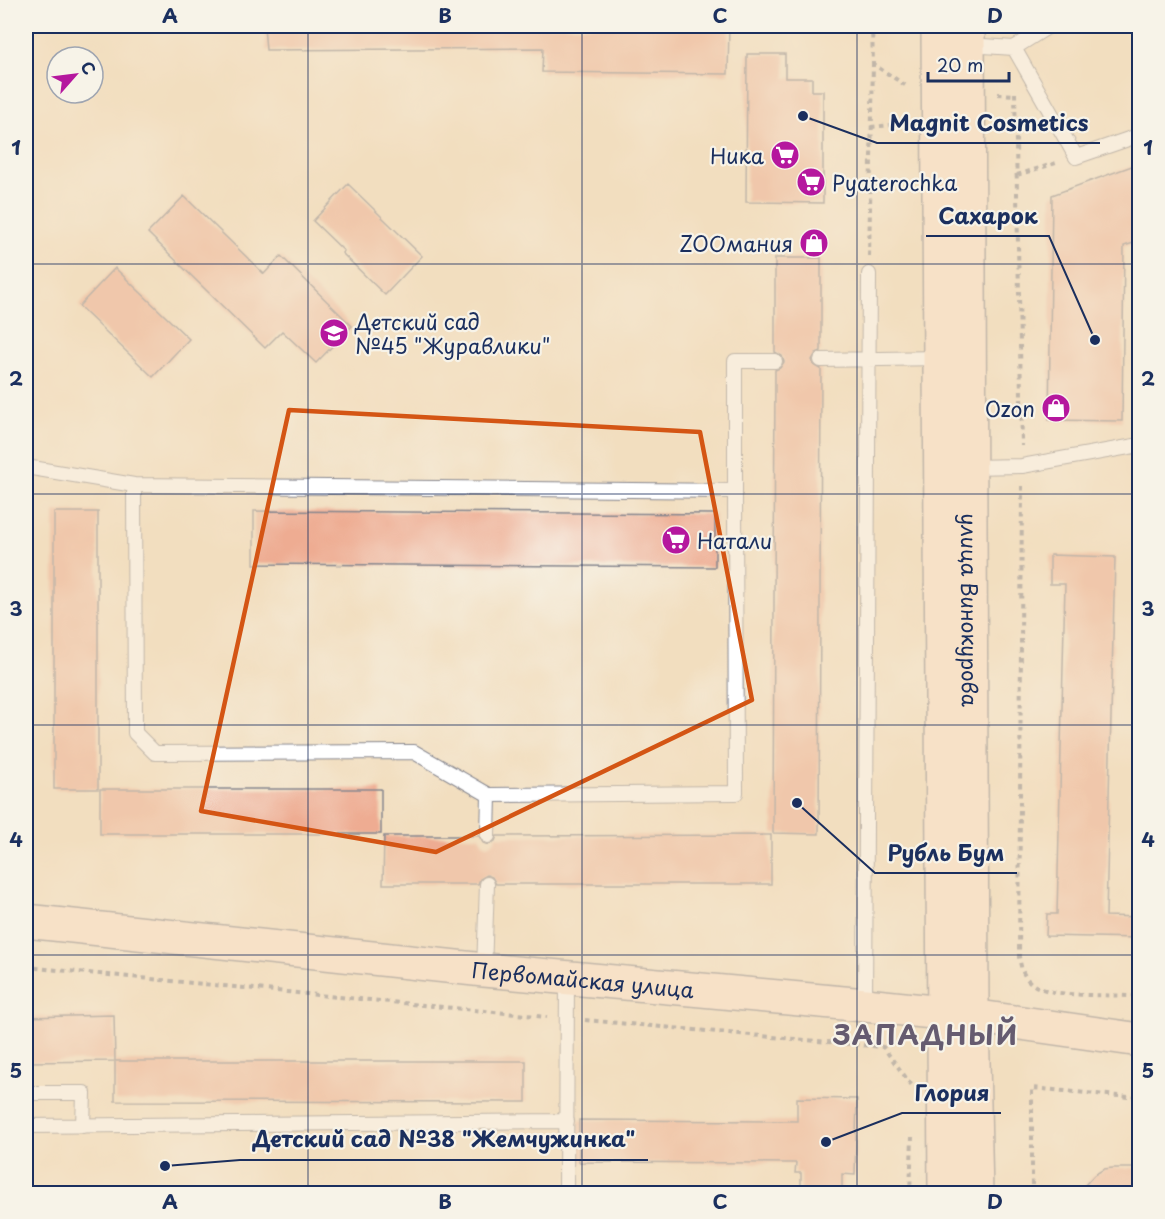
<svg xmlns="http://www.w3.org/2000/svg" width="1165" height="1219" font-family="'Playpen Sans',sans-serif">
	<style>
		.building { fill: #eeac92 }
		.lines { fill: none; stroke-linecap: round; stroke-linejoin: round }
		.lane-casing { stroke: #86868e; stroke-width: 16 }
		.secondary-casing { stroke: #86868e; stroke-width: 36 }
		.path { stroke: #86868e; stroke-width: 4; stroke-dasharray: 4.5 4.5; stroke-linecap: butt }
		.lane { stroke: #fff; stroke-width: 14 }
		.secondary { stroke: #fde4d1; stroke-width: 33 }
		.marked { fill: none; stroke: #d45514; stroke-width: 4.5; stroke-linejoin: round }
		.grid { fill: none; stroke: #1b2f5e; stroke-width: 1.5; stroke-opacity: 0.55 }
		.labels { text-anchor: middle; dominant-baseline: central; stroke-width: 4.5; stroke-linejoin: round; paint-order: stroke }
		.poi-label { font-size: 21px; fill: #1b2f5e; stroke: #f7f3e8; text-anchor: end }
		.street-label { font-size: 21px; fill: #1b2f5e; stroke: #f7f3e8 }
		.district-label { font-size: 27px; font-weight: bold; letter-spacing: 1.5px; fill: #655b70; stroke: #f7f3e8 }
		.leader { fill: none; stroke: #1b2f5e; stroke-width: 2 }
		.callout-dot { fill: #1b2f5e; stroke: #f7f3e8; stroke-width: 2 }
		.callout-label { font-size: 22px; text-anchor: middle; font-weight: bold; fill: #1b2f5e; stroke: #f7f3e8; stroke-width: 4.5; stroke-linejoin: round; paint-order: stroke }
		.neatline { fill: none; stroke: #1b2f5e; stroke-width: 2 }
		.grid-label { font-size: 20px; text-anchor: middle; font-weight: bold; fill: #1b2f5e }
	</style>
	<rect width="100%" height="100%" fill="#f7f3e8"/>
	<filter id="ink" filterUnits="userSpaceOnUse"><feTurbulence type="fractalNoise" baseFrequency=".0167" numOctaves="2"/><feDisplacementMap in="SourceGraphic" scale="12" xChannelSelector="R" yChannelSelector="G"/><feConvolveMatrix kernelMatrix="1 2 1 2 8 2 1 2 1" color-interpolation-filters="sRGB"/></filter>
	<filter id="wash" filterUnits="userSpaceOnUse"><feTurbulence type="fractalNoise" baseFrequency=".008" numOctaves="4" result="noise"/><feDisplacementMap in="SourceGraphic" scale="24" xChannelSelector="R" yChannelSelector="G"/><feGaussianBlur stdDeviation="1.35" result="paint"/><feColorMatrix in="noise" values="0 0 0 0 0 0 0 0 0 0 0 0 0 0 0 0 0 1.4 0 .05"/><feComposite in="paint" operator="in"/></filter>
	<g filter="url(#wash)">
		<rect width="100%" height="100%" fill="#f2debf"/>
		<g id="blocks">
			<path class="building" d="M264 26H729L728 74 542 72 543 48 266 50Z
				M747 54H785V78H812V91H823V203L746 202Z
				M1140 163V241L1124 246 1122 421 1049 420 1052 195Z
				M348 184 422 256 385 295 342 253 344 251 313 221Z
				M184 196 264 274 281 256 352 326 316 363 282 331 265 348 148 233Z
				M775 258H821V351L816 353 812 360 814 365 821 369 819 834 773 833 775 370 780 368 784 362 782 356 775 352Z
				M115 268 189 339 153 377 79 306Z
				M254 511 715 514V567L254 564Z
				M54 512H98V789H54Z
				M1050 555 1115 557 1106 916 1140 917V938L1046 936 1047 914H1057L1065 584H1050Z
				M100 789H381V834H100Z
				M771 835V884H496L492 877 487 875 480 879 478 884H383L384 836H479L483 843 488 845 495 841 497 836Z
				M114 1015 115 1061 26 1062V1017Z
				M115 1061H526V1102L115 1101Z
				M797 1098 857 1099 855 1175 842 1174V1194H801V1173H795L796 1163 579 1162V1120L797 1121Z
				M1113 1168H1140V1194H1077L1094 1175 1104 1169Z"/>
		</g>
	</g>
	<g filter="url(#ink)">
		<use href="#blocks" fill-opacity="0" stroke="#86868e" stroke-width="1.5"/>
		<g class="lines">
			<g class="lane-casing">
				<path id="lane" d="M968 45 1014 48 1049 26
					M1014 48 1076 157 1140 135
					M821 360 940 358
					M26 467 134 485 735 491 736 793 489 795 414 752 155 753 135 733 134 485
					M970 467 1022 466 1140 445
					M735 491V361H775
					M488 836 489 795
					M484 970 487 884
					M865 1005 869 274
					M26 1093H84L83 1126
					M26 1126 567 1121
					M566 1194 567 977"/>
			</g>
			<g class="secondary-casing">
				<g id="secondary">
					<path d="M938 26 945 1194"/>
					<path id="s1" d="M968 26 972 1016 976 1194"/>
					<path id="s2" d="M26 921 484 970 865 1005 972 1016 1140 1040"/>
				</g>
			</g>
			<path class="path" d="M872 26 873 64 908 87
				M1015 93 1022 446
				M998 94 1015 95
				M871 127 902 124 907 113
				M1017 175 1056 163
				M869 256 873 64
				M1022 486 1019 957C1021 966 1022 975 1030 982 1048 1000 1113 993 1140 997
				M26 967 547 1017
				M585 1020 883 1047 913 1087
				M910 1194 912 1137
				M1032 1194V1088L1140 1098"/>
			<use href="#lane" class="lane"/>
			<use href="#secondary" class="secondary"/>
		</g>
	</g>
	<path d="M0 0H1165V1219H0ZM289 410 700 432 752 700 436 852 201 811Z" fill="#f2debf" fill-opacity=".55" fill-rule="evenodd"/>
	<path class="marked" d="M289 410 700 432 752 700 436 852 201 811Z"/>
	<path class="grid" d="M308 26V1194M582 26V1194M857 26V1194M26 264H1140M26 494H1140M26 725H1140M26 955H1140"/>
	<defs>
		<g id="supermarket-disc" transform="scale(1.5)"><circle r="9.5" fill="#b5179e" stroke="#f7f3e8"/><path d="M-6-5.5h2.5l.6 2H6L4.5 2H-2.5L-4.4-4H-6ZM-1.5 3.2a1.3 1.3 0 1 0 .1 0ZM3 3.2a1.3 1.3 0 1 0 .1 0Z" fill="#fff"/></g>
		<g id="shop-disc" transform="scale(1.5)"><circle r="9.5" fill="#b5179e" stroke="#f7f3e8"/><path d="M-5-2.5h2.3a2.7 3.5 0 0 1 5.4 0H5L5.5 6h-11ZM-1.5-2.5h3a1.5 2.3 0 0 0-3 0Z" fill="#fff"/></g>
		<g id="school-disc" transform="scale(1.5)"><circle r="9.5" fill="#b5179e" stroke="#f7f3e8"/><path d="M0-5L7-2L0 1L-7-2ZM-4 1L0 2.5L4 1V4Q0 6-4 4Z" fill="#fff"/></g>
	</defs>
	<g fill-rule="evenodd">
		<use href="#supermarket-disc" x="785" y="155"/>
		<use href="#supermarket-disc" x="811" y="182"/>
		<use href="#shop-disc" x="814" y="243"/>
		<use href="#school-disc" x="334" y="333"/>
		<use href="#shop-disc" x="1056" y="408"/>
		<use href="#supermarket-disc" x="676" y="540"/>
	</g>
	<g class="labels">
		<g class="poi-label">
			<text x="764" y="155">Ника</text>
			<text x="832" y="182" text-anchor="start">Pyaterochka</text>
			<text x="793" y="243">ZOOмания</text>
			<text x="355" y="321" text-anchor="start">Детский сад<tspan x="355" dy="24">№45 "Журавлики"</tspan></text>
			<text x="1035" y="408">Ozon</text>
			<text x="697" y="540" text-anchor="start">Натали</text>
		</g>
		<g class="street-label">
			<text stroke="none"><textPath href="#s1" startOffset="584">улица Винокурова</textPath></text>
			<text stroke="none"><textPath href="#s2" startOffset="560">Первомайская улица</textPath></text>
		</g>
		<g class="district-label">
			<text x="926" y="1033">ЗАПАДНЫЙ</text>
		</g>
	</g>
	<path class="leader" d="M803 116L877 143H1100M1095 340L1049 236H926M797 803L875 873H1017M826 1142L902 1113H1001M165 1166L240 1160H648"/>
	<g class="callout-dot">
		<circle cx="803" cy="116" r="6"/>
		<circle cx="1095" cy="340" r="6"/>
		<circle cx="797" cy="803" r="6"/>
		<circle cx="826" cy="1142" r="6"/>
		<circle cx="165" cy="1166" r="6"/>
	</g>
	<g class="callout-label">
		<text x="989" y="131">Magnit Cosmetics</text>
		<text x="988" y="224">Сахарок</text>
		<text x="946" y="861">Рубль Бум</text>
		<text x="952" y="1101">Глория</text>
		<text x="444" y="1147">Детский сад №38 "Жемчужинка"</text>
	</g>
	<rect width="1165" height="1219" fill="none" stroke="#f7f3e8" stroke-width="66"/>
	<g transform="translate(75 75) rotate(62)"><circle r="28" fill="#f7f3e8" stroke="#9fa5b1" stroke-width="1.5"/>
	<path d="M0-4.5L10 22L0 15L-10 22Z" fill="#b5179e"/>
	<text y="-9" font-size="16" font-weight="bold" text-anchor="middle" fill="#1b2f5e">С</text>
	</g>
	<path d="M928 72v9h81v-9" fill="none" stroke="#1b2f5e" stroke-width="3"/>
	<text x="937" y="72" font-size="18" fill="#1b2f5e" stroke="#f7f3e8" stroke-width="4.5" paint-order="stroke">20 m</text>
	<rect x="33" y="33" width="1099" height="1153" class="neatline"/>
	<g class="grid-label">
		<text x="170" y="23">A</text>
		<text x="445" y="23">B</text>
		<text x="720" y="23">C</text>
		<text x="995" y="23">D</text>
		<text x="16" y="155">1</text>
		<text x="1148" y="155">1</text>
		<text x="16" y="386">2</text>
		<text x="1148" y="386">2</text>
		<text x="16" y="616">3</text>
		<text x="1148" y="616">3</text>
		<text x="16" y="847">4</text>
		<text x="1148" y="847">4</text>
		<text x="16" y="1078">5</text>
		<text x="1148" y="1078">5</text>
		<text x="170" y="1209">A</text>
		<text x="445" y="1209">B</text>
		<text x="720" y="1209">C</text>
		<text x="995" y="1209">D</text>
	</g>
</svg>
